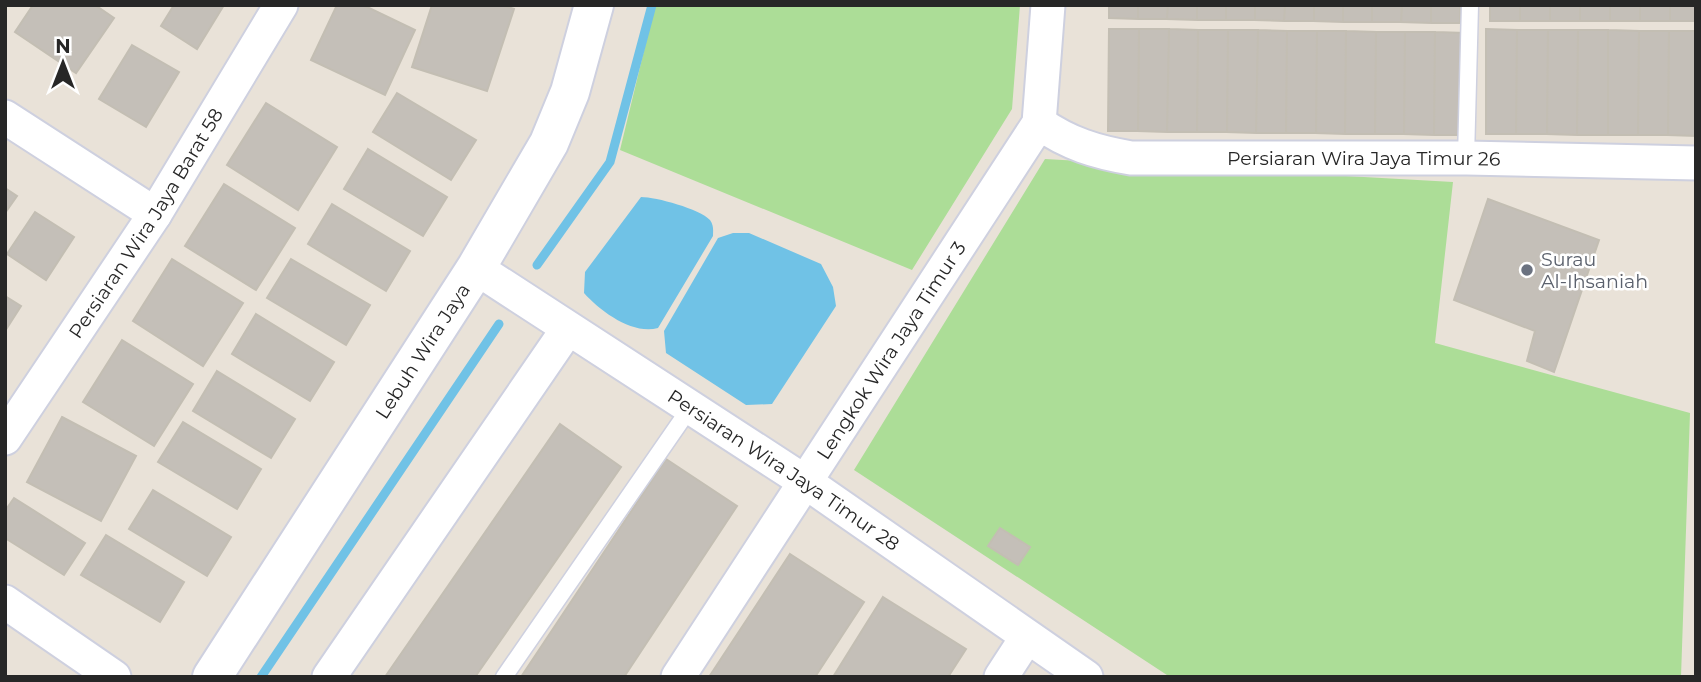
<svg xmlns="http://www.w3.org/2000/svg" width="1701" height="682" font-family="Montserrat,sans-serif">
	<style>
		.green { fill: #acdd97 }
		.water { fill: #70c2e6 }
		.lines { fill: none; stroke-linecap: round; stroke-linejoin: round }
		.stream { stroke: #70c2e6; stroke-width: 9 }
		.building { fill: #c4bfb8; stroke: #c3beb3; stroke-width: 2 }
		.service-casing { stroke: #ced0df; stroke-width: 19 }
		.minor-casing { stroke: #ced0df; stroke-width: 37 }
		.tertiary-casing { stroke: #ced0df; stroke-width: 42 }
		.service { stroke: #fff; stroke-width: 16 }
		.minor { stroke: #fff; stroke-width: 33 }
		.tertiary { stroke: #fff; stroke-width: 38 }
		.worship-dot { fill: #6b7280; stroke: #fff; stroke-width: 2.5 }
		.labels { text-anchor: middle; dominant-baseline: central; stroke-width: 5; stroke-linejoin: round; paint-order: stroke }
		.street-label { font-size: 19px; fill: #272727; stroke: #fff }
		.worship-label { font-size: 19px; fill: #5b616d; stroke: #fff; text-anchor: start }
	</style>
	<rect width="100%" height="100%" fill="#e9e2d8"/>
	<path class="green" d="M655 5H1020L1012 109 912 270 620 150Z
		M1045 159 1453 182 1435 343 1690 413 1681 677H1170L854 470Z"/>
	<path class="water" d="M641 197C656 197 700 209 710 220 714 226 713 230 713 236L658 328C633 335 601 312 584 293L585 272Z
		M733 233H749L821 264 833 287 836 306 772 404 746 405 666 353 664 331 718 238Z"/>
	<g class="lines">
		<path class="stream" d="M537 265 610 162 652 5
			M261 677 499 324"/>
	</g>
	<path class="building" d="M33 5H95L114 18 76 73 15 32Z
		M174 5H224L197 49 161 26Z
		M337 5H363L415 30 385 95 311 60Z
		M432 5H502L514 9 487 91 412 67Z
		M1109 5H1138V19L1109 18Z
		M1138 5H1168L1167 19H1138Z
		M1168 5H1197V20L1167 19Z
		M1197 5H1226V20H1197Z
		M1226 5H1255V20H1226Z
		M1255 5H1285L1284 21 1255 20Z
		M1285 5H1314V21H1284Z
		M1314 5H1343V22L1314 21Z
		M1343 5H1372V22H1343Z
		M1372 5H1402L1401 22H1372Z
		M1402 5H1431V23L1401 22Z
		M1431 5H1460V23H1431Z
		M1490 5H1520V21H1490Z
		M1520 5H1550V21H1520Z
		M1550 5H1580V21H1550Z
		M1580 5H1610V21H1580Z
		M1610 5H1640V21H1610Z
		M1640 5H1670V21H1640Z
		M1670 5H1696V21H1670Z
		M1109 29H1139L1138 131H1108Z
		M1139 29H1169L1167 132 1138 131Z
		M1169 29 1198 30 1197 132H1167Z
		M1486 29 1517 30 1516 134H1486Z
		M1198 30H1228L1227 132H1197Z
		M1228 30H1258L1256 133 1227 132Z
		M1258 30 1287 31 1286 133H1256Z
		M1517 30H1548L1547 134H1516Z
		M1548 30H1578L1577 135 1547 134Z
		M1578 30H1608V135H1577Z
		M1608 30 1639 31 1638 135H1608Z
		M1287 31H1317L1316 133H1286Z
		M1317 31H1346L1345 134 1316 133Z
		M1346 31 1376 32 1375 134H1345Z
		M1639 31H1669L1668 135H1638Z
		M1669 31H1696V136L1668 135Z
		M1376 32H1405L1404 134H1375Z
		M1405 32H1435L1434 135 1404 134Z
		M1435 32 1465 33 1463 135H1434Z
		M132 45 179 72 146 127 99 99Z
		M397 93 476 140 451 180 373 132Z
		M266 103 337 147 298 210 227 165Z
		M368 149 447 197 423 236 344 189Z
		M224 184 295 228 256 290 185 246Z
		M5 188 17 196 5 213Z
		M1488 199 1599 240 1554 372 1527 361 1535 331 1454 300Z
		M332 204 410 251 386 291 308 244Z
		M35 212 74 237 46 280 7 254Z
		M172 259 243 303 203 366 133 321Z
		M291 259 370 305 346 345 267 298Z
		M5 296 21 306 5 331Z
		M256 314 334 362 310 401 232 354Z
		M122 340 193 384 154 446 83 402Z
		M217 371 295 419 271 458 193 411Z
		M62 417 136 456 101 521 27 482Z
		M183 422 261 469 237 509 158 462Z
		M560 424 621 467 475 677H385Z
		M666 459 737 506 624 677H521Z
		M153 490 231 537 207 576 129 529Z
		M14 498 85 543 64 575 5 538V511Z
		M1000 528 1030 547 1018 565 988 546Z
		M106 535 184 582 160 622 81 575Z
		M790 554 864 602 815 677H709Z
		M883 597 966 649 948 677H833Z"/>
	<g class="lines">
		<g class="service-casing">
			<path id="service" d="M1466 158 1470 5
				M504 677 690 408"/>
		</g>
		<g class="minor-casing">
			<g id="minor">
				<path d="M5 117 155 214"/>
				<path id="s1" d="M1039 123C1069 144 1096 152 1131 158H1466L1696 163"/>
				<path id="s2" d="M476 268 807 483 1086 677"/>
				<path id="s3" d="M5 438 155 214 281 5"/>
				<path d="M5 602 114 677"/>
				<path d="M329 677 567 330"/>
				<path id="s4" d="M678 677 1039 123 1048 5"/>
				<path d="M1001 677 1027 637"/>
			</g>
		</g>
		<g class="tertiary-casing">
			<g id="tertiary">
				<path id="s5" d="M212 677 476 268 549 143 570 92 594 5"/>
			</g>
		</g>
		<use href="#service" class="service"/>
		<use href="#minor" class="minor"/>
		<use href="#tertiary" class="tertiary"/>
	</g>
	<circle class="worship-dot" cx="1527" cy="270" r="7"/>
	<g class="labels">
		<g class="street-label">
			<text stroke="none"><textPath href="#s1" startOffset="332">Persiaran Wira Jaya Timur 26</textPath></text>
			<text stroke="none"><textPath href="#s3" startOffset="257">Persiaran Wira Jaya Barat 58</textPath></text>
			<text stroke="none"><textPath href="#s5" startOffset="388">Lebuh Wira Jaya</textPath></text>
			<text stroke="none"><textPath href="#s4" startOffset="390">Lengkok Wira Jaya Timur 3</textPath></text>
			<text stroke="none"><textPath href="#s2" startOffset="368">Persiaran Wira Jaya Timur 28</textPath></text>
		</g>
		<g class="worship-label">
			<text x="1541" y="259">Surau<tspan x="1541" dy="22">Al-Ihsaniah</tspan></text>
		</g>
	</g>
	<rect width="1701" height="682" fill="none" stroke="#272727" stroke-width="14"/>
	<g transform="translate(63 63)" stroke="#ffffff" stroke-width="5" paint-order="stroke">
	<path d="M0-5L12 26L0 18L-12 26Z" fill="#272727"/>
	<text y="-10" font-size="19" font-weight="bold" text-anchor="middle" fill="#272727">N</text>
	</g>
</svg>
